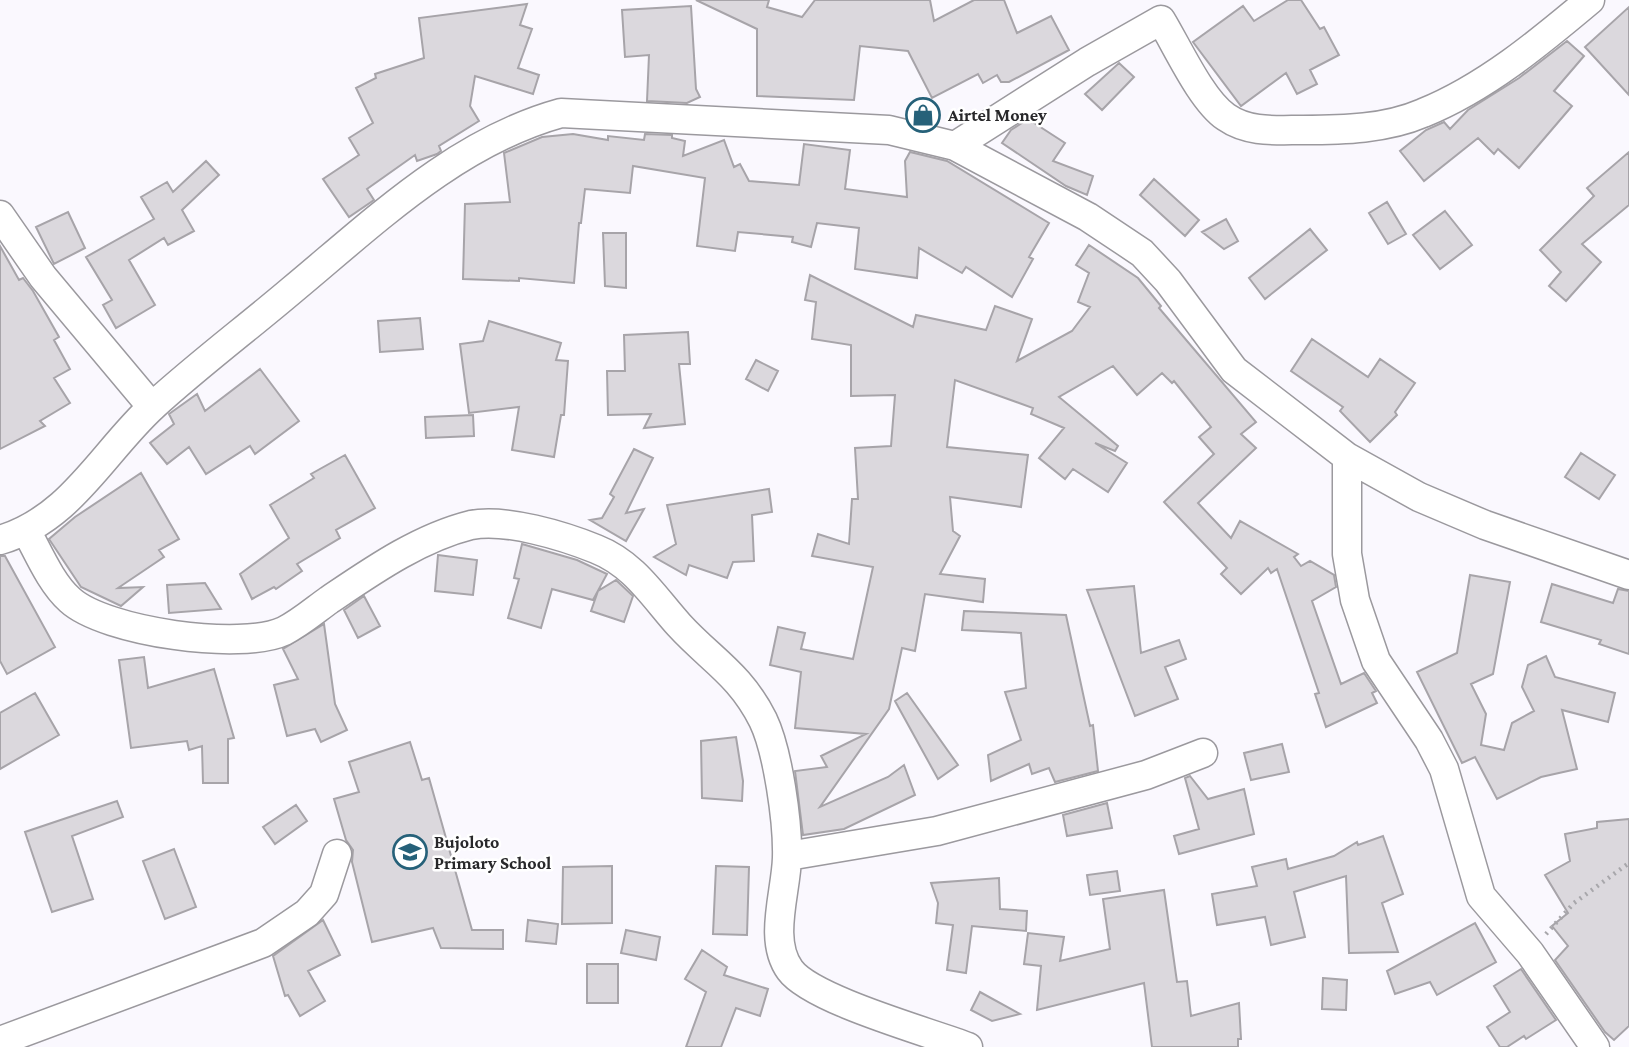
<svg xmlns="http://www.w3.org/2000/svg" width="1629" height="1047" font-family="'Crimson Pro',serif">
	<style>
		.building { fill: #dbd8dd; stroke: #a7a4a9; stroke-width: 2 }
		.lines { fill: none; stroke-linecap: round; stroke-linejoin: round }
		.minor-casing { stroke: #9b999e; stroke-width: 31 }
		.path { stroke: #a8a7ab; stroke-width: 4.5; stroke-dasharray: 2 5; stroke-linecap: butt }
		.minor { stroke: #fff; stroke-width: 28 }
		.labels { text-anchor: middle; dominant-baseline: central; stroke-width: 5; stroke-linejoin: round; paint-order: stroke }
		.poi-label { font-size: 18px; font-weight: bold; fill: #28282a; stroke: #fff; text-anchor: start }
	</style>
	<rect width="100%" height="100%" fill="#faf8fe"/>
	<path class="building" d="M696 0H769L767 7 802 17 815 0H930L934 21 974 0H1004L1017 33 1051 16 1069 50 1009 82H1001L997 75 983 83 978 74 932 98 908 51 860 46 854 100 757 96V29Z
		M1288 0H1301L1320 29 1324 27 1339 55 1310 70 1317 84 1297 94 1286 73 1241 106 1193 42 1243 6 1254 21Z
		M527 4 520 25 532 29 518 68 539 75 533 94 475 76 470 106 479 121 439 146 441 151 437 154 417 161 415 155 367 189 374 200 349 217 323 179 359 155 349 138 373 123 356 88 376 78 375 74 424 58 419 18Z
		M691 6 696 89 700 97 687 103 647 101 649 55 625 57 622 10Z
		M1629 7V95L1585 47Z
		M1567 41 1584 56 1554 91 1572 106 1519 168 1498 149 1494 154 1478 138 1424 181 1400 151 1426 130 1444 122 1450 129 1468 110 1519 78Z
		M1119 63 1134 77 1102 110 1085 94Z
		M1028 119 1065 143 1053 161 1093 176 1087 195 1066 186 1002 143 1011 130Z
		M573 134 608 140V136L644 140 645 134 672 135V138L685 141 683 156 724 140 734 167 740 164 749 181 799 185 804 144 850 150 845 189 907 197 905 161 910 152 947 161 1049 223 1029 257 1033 259 1012 297 966 267 962 273 919 248 917 278 855 269 859 228 817 223 811 247 792 242 793 237 738 232 735 251 697 246 705 178 633 166 630 193 585 189 581 223H579L574 283 519 278V281L463 279 465 204 510 202 504 153 542 137Z
		M1629 152V205L1582 244 1601 262 1566 301 1549 286 1561 272 1540 250 1594 196 1587 188Z
		M206 161 219 175 182 210 194 231 168 245 164 238 129 260 155 305 116 328 103 305 112 300 86 257 154 219 141 197 167 182 173 192Z
		M1154 179 1199 220 1185 236 1140 195Z
		M1387 202 1406 234 1388 244 1369 213Z
		M1445 211 1472 245 1440 269 1413 235Z
		M68 212 85 248 54 264 36 227Z
		M1226 219 1238 241 1224 249 1202 232Z
		M1310 229 1327 250 1265 299 1249 278Z
		M603 233H626V288L605 286Z
		M1089 245 1138 278 1161 306 1159 308 1256 422 1241 434 1256 448 1198 503 1231 538 1240 521 1298 554 1294 557 1301 566 1310 561 1334 575 1336 587 1312 601 1341 684 1364 673 1376 691 1372 693 1377 703 1326 727 1315 694 1319 693 1277 569 1271 573 1268 568 1241 594 1221 574 1227 568 1164 502 1214 454 1199 437 1211 427 1174 381 1172 383 1162 373 1137 395 1113 366 1059 397 1118 446 1115 451 1095 443 1127 463 1108 492 1073 469 1065 479 1039 458 1064 428 1031 414 1033 408 955 380 947 447 1028 455 1021 507 950 497 953 531 960 536 940 574 985 579 983 602 925 594 915 651 902 648 889 709 820 807 888 777 904 765 915 795 844 829 803 835 795 771 827 767 821 756 866 734 795 728 801 672 770 665 778 627 805 633 801 649 853 659 873 567 812 556 818 534 849 544 852 499H858L855 448 891 446 895 395 851 396V345L812 339 816 302 805 300 810 275 913 327 916 315 986 330 995 306 1032 319 1017 361 1072 331 1090 307 1078 302 1089 273 1076 265Z
		M0 246 19 280 23 278 33 291 59 337 54 340 70 369 54 378 70 403 40 421 45 426 0 449Z
		M420 318 423 349 380 352 378 321Z
		M489 321 561 343 556 360 568 361 564 415H561L554 457 512 450 519 407 469 413 460 344 483 341Z
		M688 332 690 364H679L685 424 644 428 651 414 608 415 607 371H625L624 335Z
		M1312 339 1368 377 1380 359 1415 383 1395 412 1397 415 1370 442 1340 411 1343 407 1291 371Z
		M756 360 778 371 768 391 746 379Z
		M260 369 299 421 255 454 250 446 206 474 189 447 167 464 150 443 174 424 169 414 197 394 205 411Z
		M473 415 474 436 426 438 425 417Z
		M634 449 653 458 626 513 644 509 626 541 590 520 602 518 614 497 610 494Z
		M1581 453 1615 475 1599 499 1565 477Z
		M345 455 375 508 336 530 340 538 297 564 302 571 276 589 274 587 252 599 240 574 289 538 270 505 314 478 311 474Z
		M141 473 179 539 159 550 164 557 118 588 143 587 121 606 81 587 49 539 75 517Z
		M769 489 772 512 752 515 754 561 733 562 727 578 689 565 686 575 654 557 676 544 667 505Z
		M522 544 577 560 607 574 593 600 552 589 541 628 508 618 519 579 514 578Z
		M438 555 477 560 473 595 435 591Z
		M0 556H5L55 647 7 674 0 661Z
		M1470 575 1510 582 1493 674 1471 684 1486 714 1481 745 1504 750 1512 723 1534 711 1522 687 1528 665 1546 656 1555 677 1615 693 1608 722 1562 710 1577 769 1541 777 1497 799 1475 757 1462 763 1417 672 1457 653Z
		M616 580 633 596 624 622 591 611 598 591Z
		M205 583 221 609 169 613 167 585Z
		M1552 584 1613 603 1618 589 1629 591V654L1599 644 1601 640 1541 622Z
		M1134 586 1141 653 1179 640 1186 659 1165 667 1178 699 1135 716 1087 590Z
		M364 596 380 626 358 638 344 610Z
		M964 611 1066 615 1090 726 1093 725 1098 771 1055 782 1049 768 1032 774 1029 764 991 781 988 755 1021 740 1005 692 1026 688 1021 633 962 630Z
		M324 624 335 704 347 730 321 742 315 729 287 736 274 685 298 679 283 649Z
		M144 657 148 688 214 669 234 738 228 739V783H203L202 746 189 750 187 741 131 748 119 660Z
		M35 693 59 735 0 769V713Z
		M907 693 958 765 938 779 895 701Z
		M736 737 743 781 742 801 702 798 701 741Z
		M410 742 422 780 429 778 472 930H503V949L441 948 433 928 372 942 352 862 353 850 346 840 334 799 359 792 349 762Z
		M1282 744 1289 772 1251 780 1244 753Z
		M1190 776 1208 799 1244 789 1254 834 1179 854 1174 836 1199 829 1185 778Z
		M117 801 123 817 72 836 93 899 52 912 25 832Z
		M1107 803 1112 828 1067 836 1063 815Z
		M296 805 307 821 275 844 263 827Z
		M1629 819V1026L1614 1040 1605 1032 1555 960 1568 946 1552 926 1568 913 1545 875 1570 861 1565 834 1597 828V822Z
		M1383 836 1403 894 1382 903 1398 952 1349 953 1346 876 1294 892 1305 937 1271 945 1265 917 1217 925 1212 894 1257 886 1252 867 1286 859 1288 869 1334 856 1357 842 1358 845Z
		M174 849 196 907 165 919 143 861Z
		M612 866V923L562 924 563 867Z
		M716 866 749 867 747 935 713 934Z
		M1117 871 1120 891 1090 895 1087 875Z
		M999 878 1000 909 1027 911 1026 931 972 926 966 973 947 970 953 925 936 923 938 903 931 883Z
		M1164 890 1177 982 1187 981 1191 1016 1239 1003 1241 1039H1238V1047H1152L1144 983 1037 1010 1041 966 1024 964 1028 933 1064 937 1060 961 1110 949 1103 899Z
		M323 920 340 955 308 971 325 1001 300 1016 288 995 285 996 273 956Z
		M528 920 558 924 556 944 526 941Z
		M1475 923 1496 962 1437 995 1430 982 1395 994 1387 971Z
		M626 930 660 937 656 960 621 953Z
		M702 950 727 967 724 975 768 989 760 1016 736 1008 721 1047H686L706 992 685 979Z
		M587 964H618V1003H587Z
		M1521 969 1556 1020 1526 1039 1524 1036 1507 1047H1500L1487 1027 1510 1012 1494 986Z
		M1323 978 1347 980 1346 1010 1322 1009Z
		M980 992 1020 1014 992 1021 971 1010Z"/>
	<g class="lines">
		<g class="minor-casing">
			<path id="minor" d="M955 146 1087 62 1161 20C1177 46 1201 100 1226 117 1249 133 1276 130 1303 130 1343 130 1386 129 1423 113 1485 88 1540 42 1590 0
				M0 215 43 277 152 407
				M1347 457V554L1355 600 1376 661 1429 740 1444 769 1481 896 1530 953 1595 1047
				M27 532C39 554 51 583 70 600 105 632 242 651 284 631 300 623 315 610 329 600 372 571 419 538 471 525 505 518 564 536 596 549 634 564 653 596 679 625 711 660 740 674 763 720 778 751 788 823 787 858 786 893 768 940 790 970 812 1000 929 1032 968 1047
				M0 540C71 519 102 453 153 406 198 365 246 329 292 290 374 222 456 142 561 113L889 130 955 146 1088 217 1142 253 1168 281 1234 370 1347 457 1419 497 1485 525 1629 575
				M788 856 937 831 1146 775 1203 753
				M0 1041 263 943 307 913 324 894 337 854"/>
		</g>
		<path class="path" d="M1546 934 1574 903 1629 863"/>
		<use href="#minor" class="minor"/>
	</g>
	<defs>
		<g id="shop-ring" transform="scale(1.75)"><circle r="9.5" fill="#fff" stroke="#266179" stroke-width="1.5"/><path d="M-5-2.5h2.3a2.7 3.5 0 0 1 5.4 0H5L5.5 6h-11ZM-1.5-2.5h3a1.5 2.3 0 0 0-3 0Z" fill="#266179"/></g>
		<g id="school-ring" transform="scale(1.75)"><circle r="9.5" fill="#fff" stroke="#266179" stroke-width="1.5"/><path d="M0-5L7-2L0 1L-7-2ZM-4 1L0 2.5L4 1V4Q0 6-4 4Z" fill="#266179"/></g>
	</defs>
	<g fill-rule="evenodd">
		<use href="#shop-ring" x="923" y="115"/>
		<use href="#school-ring" x="410" y="852"/>
	</g>
	<g class="labels">
		<g class="poi-label">
			<text x="948" y="115">Airtel Money</text>
			<text x="434" y="842">Bujoloto<tspan x="434" dy="21">Primary School</tspan></text>
		</g>
	</g>
</svg>
